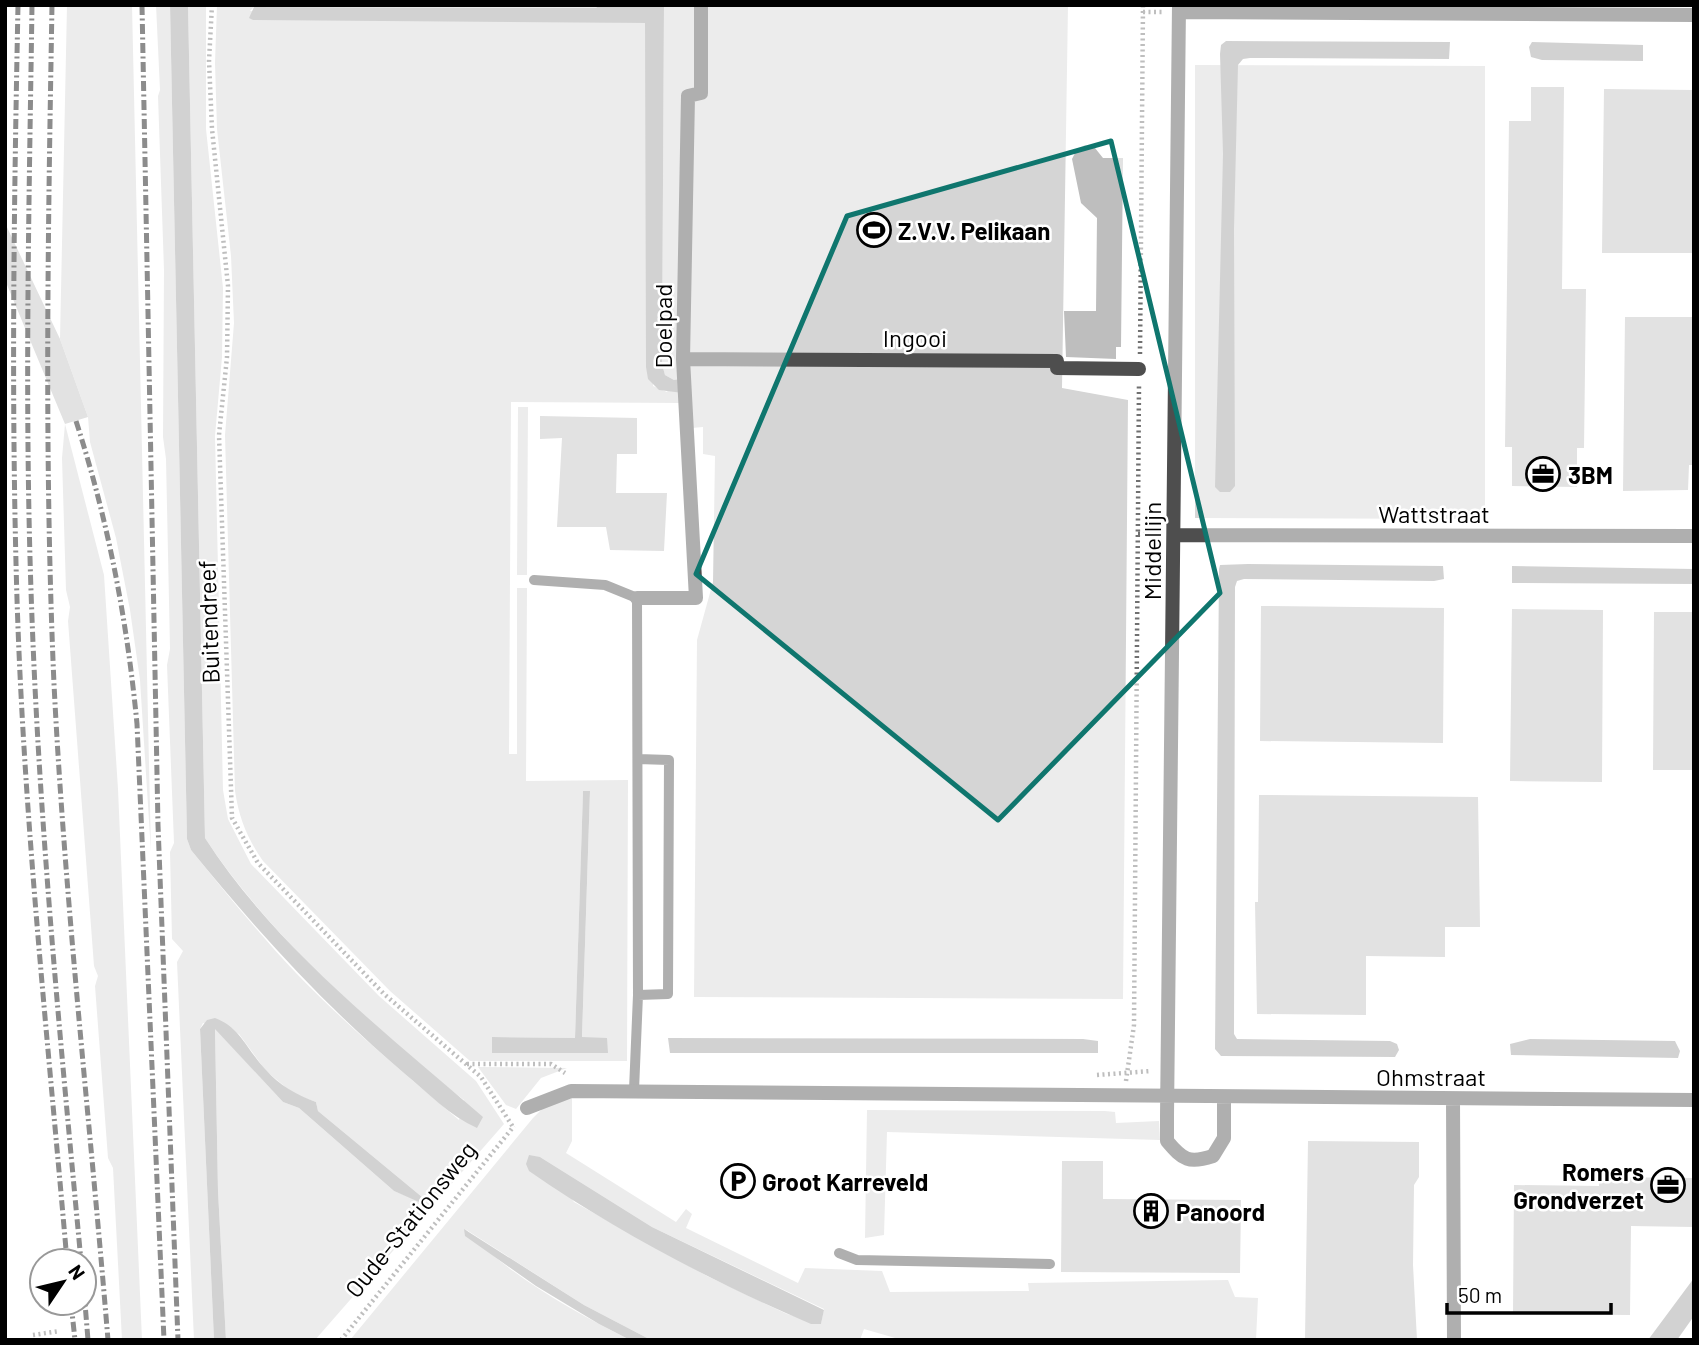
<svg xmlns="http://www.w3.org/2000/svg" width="1699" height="1345" font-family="Barlow,sans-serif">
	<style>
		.green { fill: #d5d5d5; fill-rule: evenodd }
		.water { fill: #9c9c9c }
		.building { fill: #bebebe }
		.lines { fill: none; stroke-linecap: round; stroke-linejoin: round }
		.path { stroke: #707070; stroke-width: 4.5; stroke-dasharray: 2 3.5; stroke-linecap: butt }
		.lane { stroke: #4e4e4e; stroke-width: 10 }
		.street { stroke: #4e4e4e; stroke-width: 14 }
		.rail { stroke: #000; stroke-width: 5; stroke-dasharray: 10 3.5 2 3.5; stroke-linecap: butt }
		.marked { fill: none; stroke: #0f766e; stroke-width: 5; stroke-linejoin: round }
		.labels { text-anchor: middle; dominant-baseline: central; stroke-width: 5; stroke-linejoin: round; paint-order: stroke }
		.poi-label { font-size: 24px; font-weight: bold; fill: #000; stroke: #fff; text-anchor: start }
		.street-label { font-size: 24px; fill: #000; stroke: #fff }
	</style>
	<rect width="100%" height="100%" fill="#fff"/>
	<path class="green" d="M67 5H132L151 852 140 680 130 610 116 538 90 442 88 417 60 339Z
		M156 5H170L187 839 191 850C225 892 259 934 296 973 347 1026 404 1073 459 1120L464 1100C374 1030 268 934 205 838L188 5H206V129L223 288 222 357 215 436 223 790 228 819 251 864 379 996 476 1081 504 1124 315 1340H226L218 1191 215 1028 283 1102 299 1108 394 1191 419 1201 422 1197 318 1111 316 1102 294 1094 266 1071 239 1034 203 1023 200 1029 214 1340H194L177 962 183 951 172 939 170 852 174 843 167 665 170 649 166 459 163 437 164 270 158 96 160 90Z
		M217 5H599L596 8 254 7 250 11 645 23 653 386 667 392 674 380 665 375 662 364 664 5H1068L1062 388 1128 400 1123 999 694 997 697 640 713 582 715 456 703 454V427L681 429V403L511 402 509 754H517V588H527L526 781 628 780 627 1061H470L390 991 263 861C247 838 239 818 235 791L225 435 234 323 231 256 217 129 215 63ZM583 791H590L582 1038 492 1053 493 1037 575 1038Z
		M1195 65 1485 66V519L1195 518Z
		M518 407H528L527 575H517Z
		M65 424 104 575 118 789 142 1340H122L113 1168 108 1158 95 986 98 976 94 966 68 621 70 607 66 590 62 458Z
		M478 1067 567 1068 541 1078 516 1109 506 1105Z
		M572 1097V1141L566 1153 676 1222 686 1209 692 1214 686 1228 798 1283 805 1268 882 1271 890 1292 1029 1291 1028 1283 1228 1280 1235 1297 1258 1298 1256 1340H902L864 1329 860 1340H651L584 1305 465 1229C511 1277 571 1310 630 1340H350L533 1118 546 1105ZM540 1157 652 1227 824 1309 821 1324 787 1314 707 1276 574 1202Z
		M867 1110 1105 1111 1115 1112 1116 1123 1159 1121 1160 1140 887 1132 884 1235 865 1238Z"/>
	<path class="water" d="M170 5H188L205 838C277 949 385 1032 483 1117L477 1128C450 1116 428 1093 405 1074 326 1007 257 931 191 850L187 839Z
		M599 5H664L662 364 665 375 674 380 682 379 683 393 659 390 648 379 646 367 645 23 253 20 249 18 254 7 596 8Z
		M1226 41 1450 42 1449 59 1250 58 1243 59 1238 65 1234 229 1235 486 1230 492H1220L1215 487 1223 154 1220 54 1221 45Z
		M1532 42 1643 45V61L1542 60 1531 57 1529 47Z
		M1248 564 1443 566 1444 579 1434 581 1244 579 1237 581 1235 587 1234 1034 1237 1039 1390 1041 1397 1044 1399 1050 1395 1057 1221 1056 1215 1049 1219 569 1220 565Z
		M1512 566 1694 569V584L1512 583Z
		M583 791H590L582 1037 607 1038 608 1053H492V1037L575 1038Z
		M215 1018C240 1027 248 1051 265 1069 279 1085 297 1095 316 1102L318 1111 422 1197 419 1202 394 1191 299 1108 283 1102 215 1029 218 1191 226 1340H214L200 1029 207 1020Z
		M668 1038 1083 1039 1098 1041V1053H670Z
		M1530 1039 1675 1041 1680 1051 1678 1058 1511 1055 1510 1044Z
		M529 1155 540 1157 652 1227 824 1310 821 1324H811C713 1282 617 1232 529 1171L526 1164Z
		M464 1229 584 1305 651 1340H630L599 1324 536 1286 465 1236Z
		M1694 1278V1316L1677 1340H1648Z"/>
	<path class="building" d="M1531 87H1564L1562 289H1586L1584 448H1577V487L1512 486V447H1505L1509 121H1531Z
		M1604 89 1694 90V253H1602Z
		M1085 145 1095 148 1103 158H1123L1121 347H1116V359L1066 357 1064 311H1096L1097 218 1081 203 1072 159 1077 149Z
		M5 223 60 339 88 417 65 424 5 280Z
		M1625 317H1694V465H1689L1688 490 1623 491Z
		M540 416 637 418V454H617L616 493H667L664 551 610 550 606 527H557L562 438 540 439Z
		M1261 606 1444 608 1443 743 1260 741Z
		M1512 609 1603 610 1602 782 1510 781Z
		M1654 612H1694V770H1653Z
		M1259 795 1478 797 1480 927H1445V957L1366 956V1015L1257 1014 1255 902H1258Z
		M1308 1141 1419 1142V1177L1414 1185 1413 1265 1417 1340H1305Z
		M1062 1161H1103V1199L1241 1200 1240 1273 1061 1272Z
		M1599 1177 1694 1178V1227L1631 1226 1630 1315 1513 1314 1514 1185 1599 1186Z"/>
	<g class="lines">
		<path class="path" d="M212 5 209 61 212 129 228 286 227 357 219 435 232 818 258 863 384 994 481 1077 513 1127
			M1143 12H1163
			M1140 354 1143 5
			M1138 534H1159
			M467 1064H551L565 1073
			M1097 1075 1151 1071
			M1126 1081 1134 1025 1139 384
			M33 1335 60 1331
			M341 1340 514 1126"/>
		<path class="lane" d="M534 580 605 585 637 598 638 995 634 1090
			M638 995 668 994 669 760 638 759
			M839 1253 857 1260 1050 1264"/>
		<path class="street" d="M1179 5 1167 1116V1141C1183 1160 1189 1164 1213 1156L1224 1138V1097
			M1180 12 1694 15
			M683 359 1057 361V368L1139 369
			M1174 535 1694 536
			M637 598H696L683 359 688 96 701 93V5
			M1453 1099 1454 1340
			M527 1108 571 1091 1694 1100"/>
		<path class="rail" d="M18 5C14 203 11 401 17 599 24 820 48 1041 67 1261
			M32 5C29 210 24 414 32 618 40 833 61 1047 81 1261
			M52 5C48 232 44 457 54 684 65 903 90 1121 108 1340
			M142 5 158 825 178 1340
			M76 421C108 520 127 620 137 724L164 1340
			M84 1291 88 1340
			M71 1303 75 1340"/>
	</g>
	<path d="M0 0H1699V1345H0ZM1111 141 1220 593 998 820 696 574 847 216Z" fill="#fff" fill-opacity=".55" fill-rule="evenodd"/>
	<path class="marked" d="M1111 141 1220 593 998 820 696 574 847 216Z"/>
	<defs>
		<g id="stadium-ring" transform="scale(1.75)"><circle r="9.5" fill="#fff" stroke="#000" stroke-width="1.5"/><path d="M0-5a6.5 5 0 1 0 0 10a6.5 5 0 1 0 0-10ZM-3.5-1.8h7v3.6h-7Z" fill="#000"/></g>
		<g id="office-ring" transform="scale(1.75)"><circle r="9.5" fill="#fff" stroke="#000" stroke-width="1.5"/><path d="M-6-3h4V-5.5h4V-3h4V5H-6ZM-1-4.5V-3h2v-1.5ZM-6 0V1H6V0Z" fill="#000"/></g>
		<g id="parking-ring" transform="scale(1.75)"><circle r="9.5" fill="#fff" stroke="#000" stroke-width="1.5"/><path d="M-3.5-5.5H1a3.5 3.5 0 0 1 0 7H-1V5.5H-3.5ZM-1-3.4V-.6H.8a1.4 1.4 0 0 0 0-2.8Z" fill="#000"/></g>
		<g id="building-ring" transform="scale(1.75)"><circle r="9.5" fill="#fff" stroke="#000" stroke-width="1.5"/><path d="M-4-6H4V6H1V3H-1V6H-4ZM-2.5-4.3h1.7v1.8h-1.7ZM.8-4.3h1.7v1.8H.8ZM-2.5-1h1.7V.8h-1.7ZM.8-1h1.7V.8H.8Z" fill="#000"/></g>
	</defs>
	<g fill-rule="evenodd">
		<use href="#stadium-ring" x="874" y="230"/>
		<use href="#office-ring" x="1543" y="474"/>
		<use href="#parking-ring" x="738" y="1181"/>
		<use href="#office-ring" x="1668" y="1185"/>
		<use href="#building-ring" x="1151" y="1211"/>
	</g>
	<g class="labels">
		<g class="poi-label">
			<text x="898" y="230">Z.V.V. Pelikaan</text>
			<text x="1568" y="474">3BM</text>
			<text x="1644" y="1171" text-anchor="end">Romers<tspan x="1644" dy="28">Grondverzet</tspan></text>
			<text x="762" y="1181">Groot Karreveld</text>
			<text x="1176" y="1211">Panoord</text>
		</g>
		<g class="street-label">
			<text transform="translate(662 326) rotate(-90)">Doelpad</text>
			<text x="915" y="337">Ingooi</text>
			<text x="1434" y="513">Wattstraat</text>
			<text transform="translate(1151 551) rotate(-90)">Middellijn</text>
			<text transform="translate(208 622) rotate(-92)">Buitendreef</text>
			<text x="1431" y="1076">Ohmstraat</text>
			<text transform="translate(410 1219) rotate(-51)">Oude-Stationsweg</text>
		</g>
	</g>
	<rect width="1699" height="1345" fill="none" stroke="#000000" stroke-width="14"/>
	<g transform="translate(63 1282) rotate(55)"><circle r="33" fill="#ffffff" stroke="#999999" stroke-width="2"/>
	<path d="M0-5L12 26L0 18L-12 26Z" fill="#000000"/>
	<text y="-10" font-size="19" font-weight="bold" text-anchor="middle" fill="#000000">N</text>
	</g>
	<path d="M1447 1303v10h164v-10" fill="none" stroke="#000000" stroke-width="3.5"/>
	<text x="1458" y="1303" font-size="21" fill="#000000" stroke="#ffffff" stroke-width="5" paint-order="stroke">50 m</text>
</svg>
